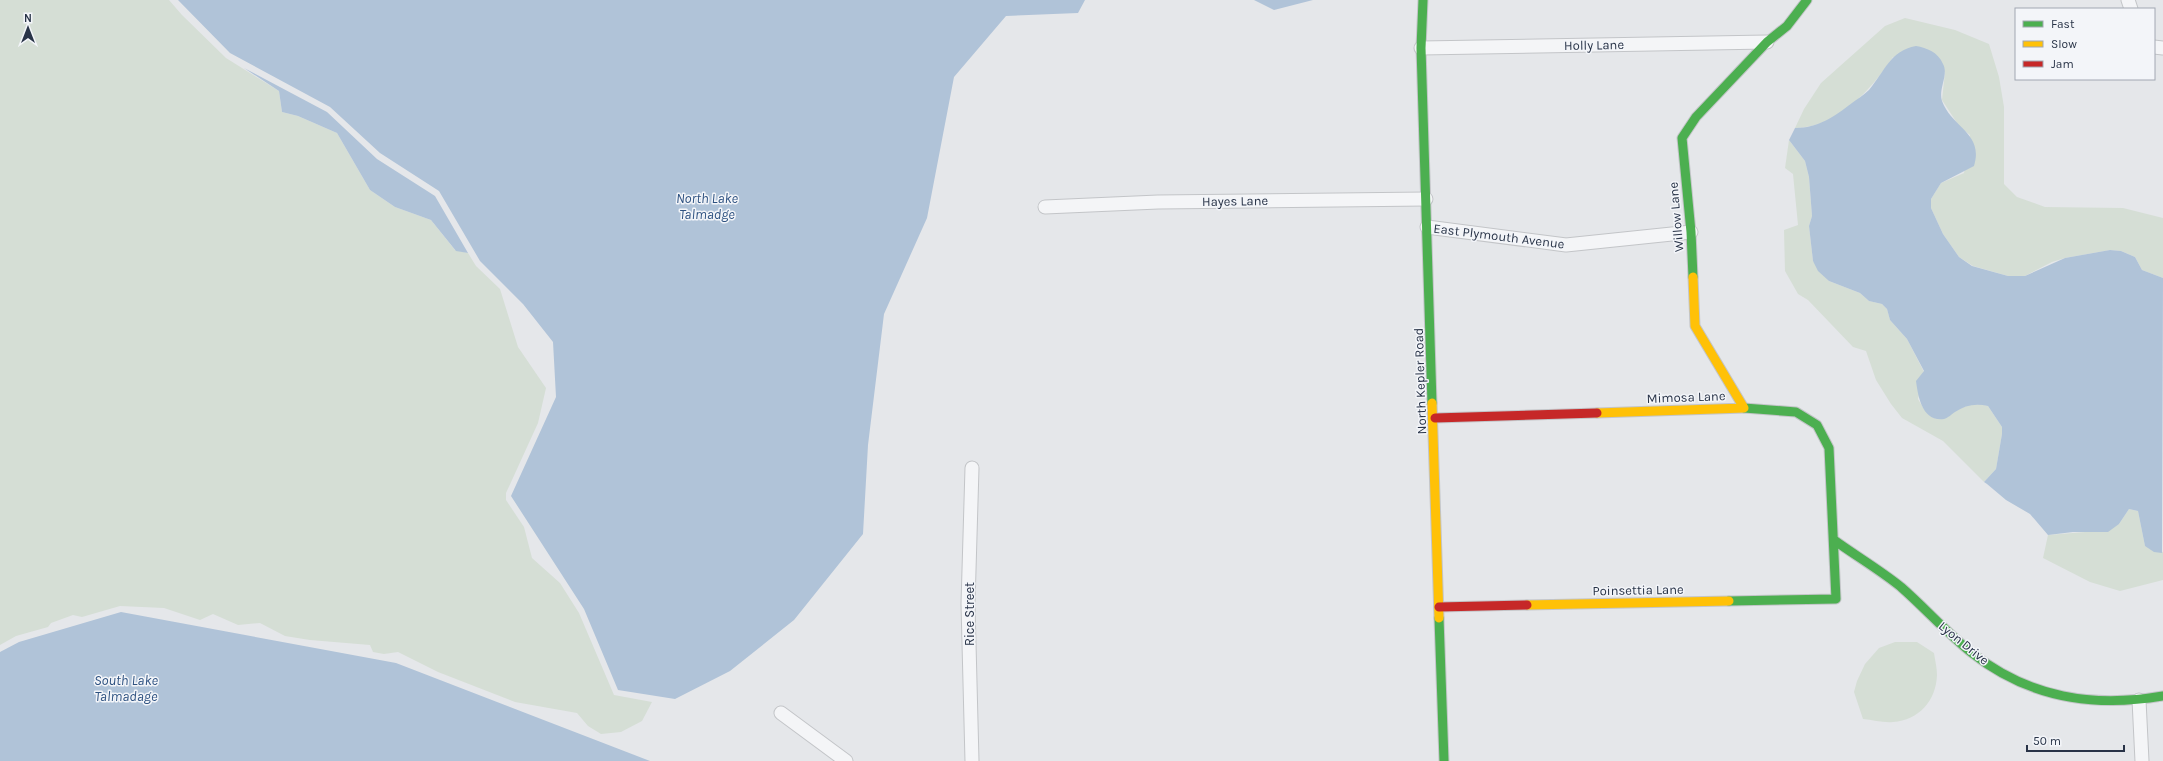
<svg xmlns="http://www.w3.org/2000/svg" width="2163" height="761" font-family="Karla,sans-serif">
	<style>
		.green { fill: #d5ded5 }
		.water { fill: #b0c3d8 }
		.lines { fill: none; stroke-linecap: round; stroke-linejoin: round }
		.street-casing { stroke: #c3c5c8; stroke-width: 15 }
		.fast-casing { stroke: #c3c5c8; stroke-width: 11 }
		.slow-casing { stroke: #c3c5c8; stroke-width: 11 }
		.jam-casing { stroke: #c3c5c8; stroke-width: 11 }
		.street { stroke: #f4f5f7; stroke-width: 13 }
		.fast { stroke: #4caf50; stroke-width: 9 }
		.slow { stroke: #ffc107; stroke-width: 9 }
		.jam { stroke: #c62828; stroke-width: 9 }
		.labels { text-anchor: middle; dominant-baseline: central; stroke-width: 3; stroke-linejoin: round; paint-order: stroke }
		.street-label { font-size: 13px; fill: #283347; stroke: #f3f5f9 }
		.water-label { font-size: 14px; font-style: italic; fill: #2d5180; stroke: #f3f5f9 }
	</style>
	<rect width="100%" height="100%" fill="#e5e7ea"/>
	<path class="green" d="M0 0H169L182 15 226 58 279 91 282 112 298 116 337 133 370 190 395 207 431 220 455 250 468 253 476 266 500 289 518 347 546 388 538 423 506 493V500L524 527 532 558 560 583 579 613 614 695 652 702 642 721 621 732 601 734 588 726 577 713 515 702 438 672 398 652 384 654 373 652 370 645 310 640 285 636 260 623 238 625 213 614 200 620 164 608 120 606 82 617 73 615 51 623 48 627 16 636 0 645Z
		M1905 18 1955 30 1989 44 1999 77 2004 107V184L2017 197 2045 207 2123 208 2163 218V278L2142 270 2135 257 2121 251 2110 250 2065 258 2052 262 2025 276H2008L1973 266 1959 257 1943 234 1931 208V199L1941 183 1964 173 1970 135 1959 126 1942 100 1945 72 1893 57C1871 90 1837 128 1795 128L1804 109 1821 83 1885 26Z
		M1789 140 1805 161 1809 177 1812 216 1809 226 1813 261 1829 281 1860 293 1869 301 1882 304 1887 309 1890 320 1907 339 1924 372 1918 399C1939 438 1948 407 1975 404 1979 404 1984 405 1988 406L2002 427V434L1996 469 1984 482 1943 441 1902 418 1891 404 1876 380 1866 351 1853 347 1808 300 1798 294 1785 271 1784 230 1798 225 1793 174 1785 168Z
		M2129 509 2138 511 2145 546 2163 552V580L2120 591 2090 582 2043 558 2048 535 2085 532 2119 524Z
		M1895 642H1917L1934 653C1935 660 1937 668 1937 675 1936 701 1919 720 1893 722 1884 723 1873 720 1863 719L1854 692 1857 681 1865 664 1879 648Z"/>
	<path class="water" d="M178 0H1085L1078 13 1006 16 954 77 927 218 884 314 868 445 863 534 794 620 730 671 675 699 618 690 584 609 511 496 556 397 553 342 523 304 480 261 439 191 380 153 330 107 230 53Z
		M1254 0H1313L1274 10Z
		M1916 46C1927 48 1938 52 1943 64 1949 75 1938 89 1942 101 1952 128 1984 133 1974 166L1941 183 1931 199V208L1943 234 1959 257 1972 266 2008 276H2025L2065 258 2110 250 2121 251 2135 257 2142 270 2163 278 2162 553 2154 552 2145 546 2138 511 2129 509 2119 524 2108 532H2073L2048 535 2030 514 2006 500 1987 484 1984 482 1996 469 2002 434V427L1988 406C1976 403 1965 405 1955 412 1952 414 1948 418 1944 419 1922 422 1918 396 1916 381L1924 371 1907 339 1890 320 1887 309 1882 304 1869 301 1860 293 1829 281 1818 271 1813 261 1809 226 1812 216 1809 177 1805 161 1789 140 1795 128C1818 128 1834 117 1852 103 1857 99 1864 95 1869 90 1885 71 1890 51 1916 46Z
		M244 68 327 112 377 159 435 196 468 253 456 251 431 220 395 207 370 190 337 133 298 116 282 112 279 91Z
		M121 612 396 663 650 761H0V652L19 642Z"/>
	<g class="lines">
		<g class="street-casing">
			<path id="street" d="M2128 0 2131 9
				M2154 47 2163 48
				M1421 48 1767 42
				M1045 207 1158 202 1426 199
				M1427 227 1566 245 1691 232
				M972 468 968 604 972 761
				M2139 700 2142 761
				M781 713 846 761"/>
		</g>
		<g class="fast-casing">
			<path id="fast" d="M1423 0 1421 48 1432 403
				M1693 277 1691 232 1682 138 1696 117 1767 42 1787 26 1807 0
				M1834 540C1856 556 1880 570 1901 587 1925 608 1947 633 1972 653 2029 698 2093 708 2163 696
				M1729 601 1836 599 1829 448 1817 425 1796 412 1744 408
				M1439 618 1444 761"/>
		</g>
		<g class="slow-casing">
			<path id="slow" d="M1693 277 1695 326 1744 408
				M1432 403 1439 618
				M1597 413 1744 408
				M1527 605 1729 601"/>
		</g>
		<g class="jam-casing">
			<path id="jam" d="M1435 418 1597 413
				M1439 607 1527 605"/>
		</g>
		<use href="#street" class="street"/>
		<use href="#fast" class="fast"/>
		<use href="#slow" class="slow"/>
		<use href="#jam" class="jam"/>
	</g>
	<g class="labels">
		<g class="street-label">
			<text transform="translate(1594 45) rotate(-1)">Holly Lane</text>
			<text transform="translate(1235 201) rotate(-1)">Hayes Lane</text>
			<text transform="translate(1676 217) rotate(-95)">Willow Lane</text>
			<text transform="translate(1499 236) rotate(7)">East Plymouth Avenue</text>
			<text transform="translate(1420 381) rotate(-92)">North Kepler Road</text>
			<text transform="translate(1686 397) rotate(-2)">Mimosa Lane</text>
			<text transform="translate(1638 590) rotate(-1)">Poinsettia Lane</text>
			<text transform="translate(969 614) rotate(-90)">Rice Street</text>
			<text transform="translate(1964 643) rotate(39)">Lyon Drive</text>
		</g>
		<g class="water-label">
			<text x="707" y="198">North Lake<tspan x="707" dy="16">Talmadge</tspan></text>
			<text x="126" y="680">South Lake<tspan x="126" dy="16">Talmadage</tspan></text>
		</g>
	</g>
	<rect x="2015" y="8" width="140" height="72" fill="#f3f5f9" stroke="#a2a7b2"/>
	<rect x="2023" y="21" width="20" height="6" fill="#4caf50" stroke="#a2a7b2"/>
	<text x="2051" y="28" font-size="12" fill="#283347">Fast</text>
	<rect x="2023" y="41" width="20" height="6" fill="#ffc107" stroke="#a2a7b2"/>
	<text x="2051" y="48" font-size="12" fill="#283347">Slow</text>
	<rect x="2023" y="61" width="20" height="6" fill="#c62828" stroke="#a2a7b2"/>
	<text x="2051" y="68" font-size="12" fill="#283347">Jam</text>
	<g transform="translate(28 28)" stroke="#f3f5f9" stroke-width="3" paint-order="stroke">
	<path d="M0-3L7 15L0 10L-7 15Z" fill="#283347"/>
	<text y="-6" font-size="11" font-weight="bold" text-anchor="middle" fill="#283347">N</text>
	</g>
	<path d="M2027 745v6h97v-6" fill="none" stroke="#283347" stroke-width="2"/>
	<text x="2033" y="745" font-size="12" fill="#283347" stroke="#f3f5f9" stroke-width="3" paint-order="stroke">50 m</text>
</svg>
